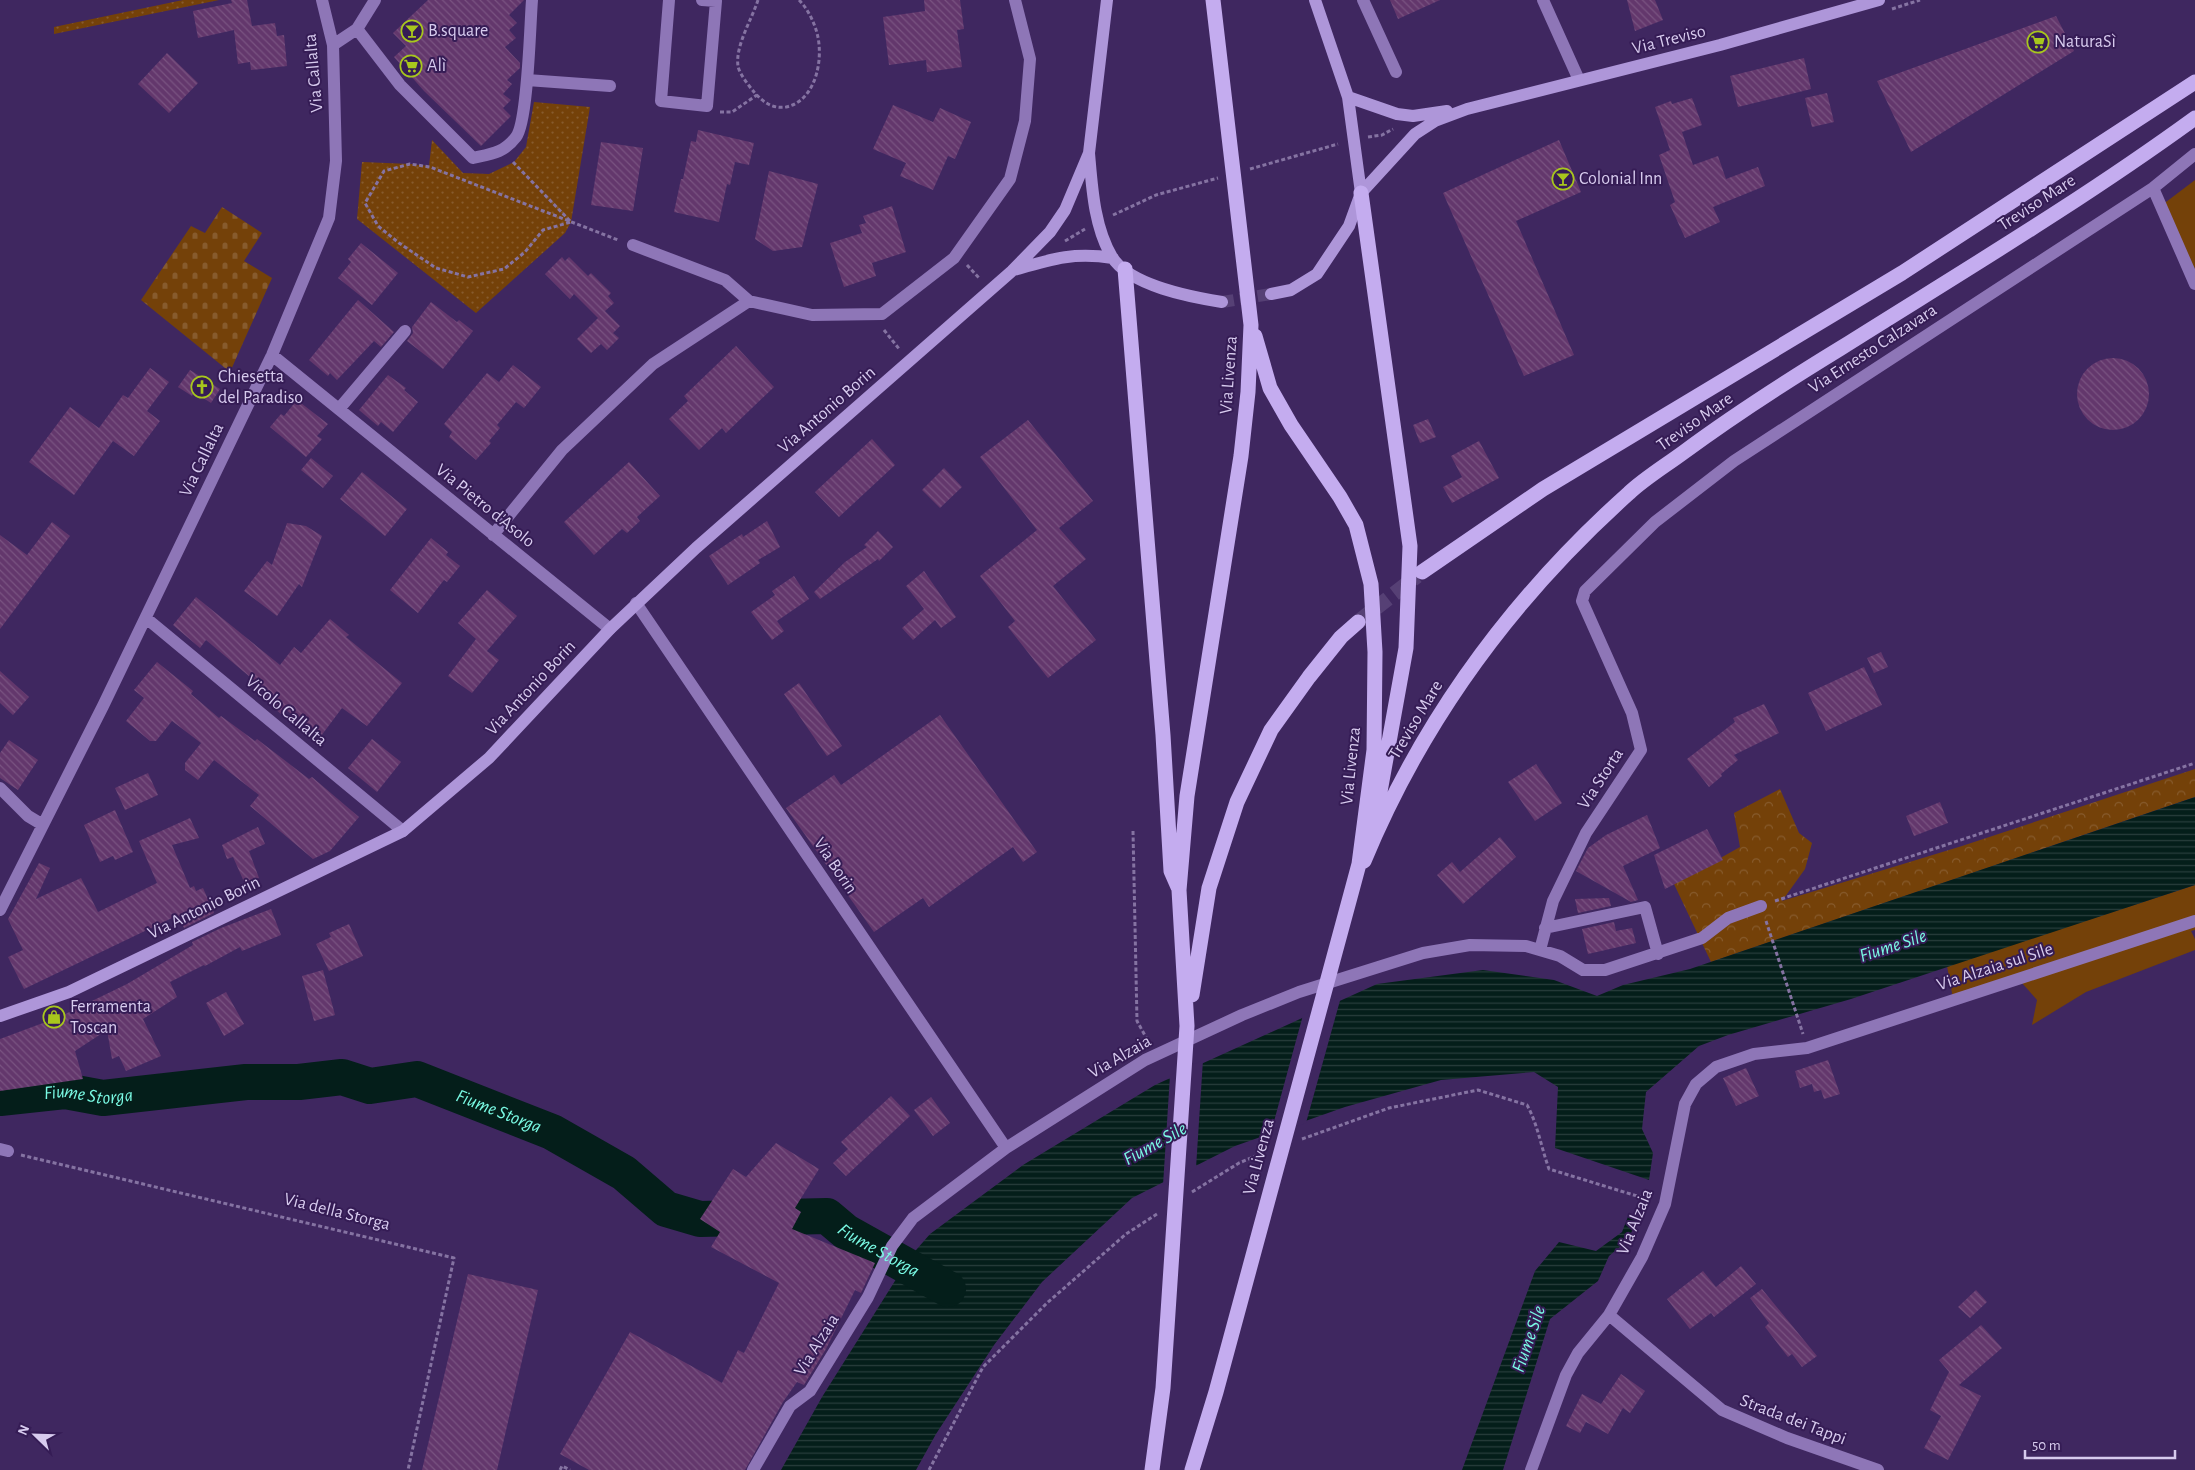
<svg xmlns="http://www.w3.org/2000/svg" width="2195" height="1470" font-family="'Alegreya Sans',sans-serif">
	<style>
		.grass { fill: #744109 }
		.forest { fill: url(#forest-crowns) }
		.cemetery { fill: url(#cemetery-stones) }
		.park { fill: url(#park-dots) }
		.water { fill: url(#water-rules) }
		.pier { fill: #3f2760 }
		.lines { fill: none; stroke-linecap: round; stroke-linejoin: round }
		.river { stroke: #041e1a; stroke-width: 36 }
		.building { fill: url(#building-back-hatch) }
		.major-tunnel { stroke: #564075; stroke-width: 12; stroke-dasharray: 12 6; stroke-linecap: butt }
		.highway-tunnel { stroke: #564075; stroke-width: 15; stroke-dasharray: 15 8; stroke-linecap: butt }
		.path { stroke: #8573a2; stroke-width: 3; stroke-dasharray: 4 2.5; stroke-linecap: butt }
		.minor { stroke: #8e76b7; stroke-width: 12 }
		.major { stroke: #ae96d9; stroke-width: 12 }
		.highway { stroke: #c4acef; stroke-width: 15 }
		.labels { text-anchor: middle; dominant-baseline: central; stroke-width: 4; stroke-linejoin: round; paint-order: stroke }
		.poi-label { font-size: 18px; fill: #d7cbee; stroke: #351c55; text-anchor: start }
		.street-label { font-size: 18px; fill: #d7cbee; stroke: #351c55 }
		.water-label { font-size: 19px; font-style: italic; fill: #7afae4; stroke: #351c55 }
	</style>
	<defs>
		<pattern id="forest-crowns" width="20" height="18" patternUnits="userSpaceOnUse" patternTransform="scale(1.25)"><rect width="20" height="18" fill="#744109"/><path d="M2 6a3 3 0 1 1 6 0M12 15a3 3 0 1 1 6 0" fill="none" stroke="#875b2d"/></pattern>
		<pattern id="cemetery-stones" width="16" height="16" patternUnits="userSpaceOnUse" patternTransform="scale(1.25)"><rect width="16" height="16" fill="#744109"/><path d="M2 7V4a2 2 0 0 1 4 0v3zM10 15v-3a2 2 0 0 1 4 0v3z" fill="#875b2d"/></pattern>
		<pattern id="park-dots" width="8" height="8" patternUnits="userSpaceOnUse" patternTransform="scale(1.25)"><rect width="8" height="8" fill="#744109"/><path d="M2 2h.1M6 6h.1" fill="none" stroke="#875b2d" stroke-width="1.8" stroke-linecap="round"/></pattern>
		<pattern id="water-rules" width="6" height="5" patternUnits="userSpaceOnUse" patternTransform="scale(1.25)"><rect width="6" height="5" fill="#041e1a"/><path d="M0 2.5h6" fill="none" stroke="#283d3c"/></pattern>
		<pattern id="building-back-hatch" width="6" height="6" patternUnits="userSpaceOnUse" patternTransform="scale(1.25)"><rect width="6" height="6" fill="#63376c"/><path d="M-1 5l2 2M0 0l6 6M5-1l2 2" fill="none" stroke="#795381"/></pattern>
	</defs>
	<rect width="100%" height="100%" fill="#3f2760"/>
	<path class="grass" d="M2195 180V269L2162 205Z
		M2195 885V930L2191 931 2195 939V950L2086 992 2032 1025 2037 1000 2022 983 1954 1004 1947 966Z"/>
	<path class="forest" d="M2195 769V797L1711 962 1674 884 1740 847 1734 813 1780 789 1799 833 1812 843 1805 869 1782 901 1962 846Z"/>
	<path class="cemetery" d="M222 207 262 233 244 261 272 278 230 372 141 300 191 226 205 233Z"/>
	<path class="park" d="M183 0H219L54 34V27Z
		M534 102 590 107 571 222 565 233 476 313 357 219 362 162 410 164 429 166 432 140 463 173 489 174 514 162 526 147Z"/>
	<path class="water" d="M2195 797V885L1851 999 1728 1035 1699 1046 1646 1092 1642 1129 1653 1153 1649 1180 1555 1148 1558 1087 1534 1072 1441 1080 1345 1107 1235 1146 1132 1198 1042 1282 994 1345 936 1434 916 1470H781L822 1397 910 1257 930 1234 1023 1165 1155 1085 1377 984 1483 970 1554 980 1597 996 1623 985 1690 969Z
		M1629 1214 1639 1217 1627 1241 1609 1256 1598 1281 1550 1319 1503 1470H1462L1535 1271 1559 1242 1596 1251 1622 1232Z"/>
	<path class="pier" d="M1341 997 1306 1123 1270 1136 1303 1015Z
		M1203 1060 1196 1168 1163 1185 1170 1075Z"/>
	<g class="lines">
		<path class="river" id="s1" d="M0 1098 65 1091 103 1098 246 1082H299L342 1077 370 1086 417 1079 552 1132 624 1173 666 1209 700 1219 827 1216 846 1232 948 1289"/>
	</g>
	<path class="building" d="M231 0H247L252 26 275 23 277 36 284 35 287 66 251 70 250 62 238 64 234 30 198 38 193 11 232 3Z
		M428 0H524L509 15 517 23 509 30 516 38 505 47 520 63V68L507 80 512 84 503 94 511 100 503 108 511 116 481 146 424 91 394 57 406 46 393 33Z
		M924 0H960L964 29 957 30 962 67 927 72 926 60 889 65 883 17 925 11Z
		M1390 0H1440L1398 19Z
		M1627 0H1655L1663 20 1635 31Z
		M2056 16 2074 51 1911 152 1877 81Z
		M167 53 198 83 169 113 138 84Z
		M1804 58 1811 89 1738 107 1730 76Z
		M1827 93 1834 122 1812 127 1805 98Z
		M1692 98 1702 125 1682 132 1693 165 1718 156 1726 179 1758 167 1765 186 1713 207 1720 222 1685 238 1670 205 1675 202 1659 155 1670 150 1655 107 1671 101 1672 104Z
		M893 105 933 122 940 108 971 122 955 159 948 156 933 190 900 176 906 163 873 149Z
		M698 130 754 143 749 165 735 162 730 185 727 184 719 222 674 212 681 179H683L691 141 696 142Z
		M1559 140 1581 192 1516 221 1574 355 1524 376 1443 193Z
		M601 142 643 148 633 211 591 205Z
		M769 171 818 184 802 247 773 251 755 239Z
		M892 206 906 252 872 263 876 276 844 287 830 243 862 233 859 225 866 223 863 216Z
		M361 243 398 273 372 305 338 278 351 262 348 259Z
		M562 257 565 261 569 257 588 276 591 273 611 293 608 296 614 303 605 311 620 326 613 333 619 338 607 350 601 344 591 353 577 339 598 318 574 294 570 299 545 274Z
		M358 300 394 332 381 347 374 341 337 380 330 373 328 376 309 360Z
		M431 302 457 322 459 320 473 331 443 369 407 341 413 333 412 327Z
		M736 346 774 387 726 433 722 428 699 450 669 419 688 401 684 396Z
		M2077 394a36 36 0 1 1 72 0a36 36 0 1 1-72 0Z
		M513 365 541 387 524 408 516 402 497 425 500 428 489 441 491 443 476 460 449 437 452 432 444 424 487 373 499 382Z
		M150 368 169 382 147 411 160 421 134 456 113 441 74 495 29 462 70 407 99 428 123 395 128 398Z
		M190 370 220 389 211 403 194 392 192 396 178 387Z
		M388 375 406 388 404 390 418 402 393 432 381 422 378 426 359 410Z
		M297 400 328 424 317 436 322 439 306 457 270 427 281 414 284 416Z
		M1428 419 1436 437 1420 443 1413 425Z
		M1028 420 1093 501 1059 528 1086 559 1053 586 1096 640 1048 678 1008 627 1015 621 980 576 1037 530 980 457Z
		M872 439 895 465 839 517 815 492Z
		M1479 441 1499 478 1452 503 1443 487 1462 477 1451 456Z
		M311 458 333 476 323 488 301 470Z
		M629 462 660 496 637 517 640 521 627 533 622 529 594 555 564 522Z
		M944 468 962 487 940 508 922 490Z
		M362 472 407 509 385 536 340 499Z
		M767 521 780 547 758 560 760 563 728 585 709 556 742 534 743 537Z
		M52 522 70 536 0 629V535L27 555Z
		M287 523 306 526 322 536 302 587 299 584 277 616 244 591 267 561 272 565Z
		M878 531 893 547 879 561 878 559 820 599 814 592 845 562 867 547 864 545Z
		M431 538 448 552 446 555 460 566 447 582 444 580 418 613 390 590Z
		M924 571 956 617 941 628 935 620 913 640 902 628 924 609 906 586Z
		M794 576 809 599 777 621 784 631 772 640 751 612 775 595 772 591Z
		M487 590 517 616 487 651 499 660 472 693 448 676 476 639 458 623Z
		M196 597 280 665 294 647 301 653 330 619 349 635 346 637 402 683 367 726 342 708 321 736 286 710 282 715 263 698 268 692 206 640 200 648 173 625Z
		M1881 652 1888 667 1874 673 1867 658Z
		M157 662 193 691 191 694 219 718 221 716 255 741 257 739 309 779 312 777 359 817 330 851 313 859 250 806 259 795 214 760 198 780 185 770V763L201 743 172 721 156 741H150L126 721 144 698 134 690Z
		M1864 667 1882 705 1826 731 1808 693Z
		M0 671 29 697 13 715 0 703Z
		M799 683 842 746 827 756 784 694Z
		M1764 704 1779 733 1734 755 1738 760 1721 774 1722 776 1709 787 1687 759 1735 722 1733 718Z
		M940 715 1037 852 1023 862 1013 847 929 907 923 898 874 932 786 808 834 775 841 785Z
		M372 739 401 762 377 792 348 768Z
		M9 740 38 760 18 790 0 778V753Z
		M1536 764 1562 803 1535 821 1508 782Z
		M148 773 158 795 125 810 115 788Z
		M1940 802 1948 823 1914 836 1906 816Z
		M115 810 133 852 115 860 113 856 100 862 84 825Z
		M1647 815 1660 848 1623 866 1638 900 1631 902 1576 871 1588 848 1606 835Z
		M190 818 199 838 172 845 190 888 194 886 196 891 203 888 214 913 184 928 180 920 174 923 172 918 24 989 8 957 23 950 8 919 39 863 50 868 36 899 81 878 98 912 157 883 139 841Z
		M258 827 265 844 249 851 259 878 245 884 233 857 227 859 222 845Z
		M1707 829 1723 860 1665 889 1654 855Z
		M1500 837 1516 857 1463 904 1437 875 1452 862 1460 872Z
		M1609 898 1611 906 1578 913 1575 899Z
		M271 909 281 935 242 951 240 947 205 966 204 965 170 982 177 997 143 1019 161 1056 126 1071 119 1056 112 1059 107 1030 75 1051 83 1079 0 1091V1039L59 1017 127 984 193 945 192 942 221 928Z
		M1614 922 1616 931 1632 928 1636 943 1588 954 1582 929Z
		M349 924 363 956 329 971 316 944 331 937 329 933Z
		M323 970 335 1015 314 1021 302 976Z
		M226 992 244 1024 224 1036 206 1003Z
		M1828 1060 1840 1094 1824 1099 1821 1090 1814 1092 1812 1084 1800 1088 1795 1071Z
		M1746 1068 1759 1096 1736 1106 1723 1078Z
		M891 1096 910 1116 846 1176 833 1163 848 1149 841 1142Z
		M931 1097 950 1123 933 1136 914 1110Z
		M776 1143 819 1169 795 1208 801 1212 792 1229 875 1263 861 1293 855 1290 826 1349 804 1385 797 1382 783 1402 745 1470H589L560 1454 630 1332 722 1383 738 1350 744 1353 779 1283 711 1247 720 1232 700 1219 733 1169 746 1177Z
		M1741 1266 1756 1284 1714 1317 1711 1313 1690 1329 1667 1299 1703 1271 1716 1287Z
		M468 1274 538 1290 497 1470H422Z
		M1762 1289 1817 1356 1802 1367 1792 1354 1788 1357 1765 1327 1769 1323 1750 1298Z
		M1976 1290 1987 1302 1970 1318 1958 1307Z
		M1981 1325 2002 1348 1959 1385 1981 1396 1948 1460 1924 1448 1941 1416 1930 1410 1949 1372 1939 1360Z
		M1621 1374 1645 1391 1630 1413 1623 1408 1608 1434 1586 1422 1580 1433 1566 1426 1582 1394 1601 1404Z"/>
	<g class="lines">
		<path class="major-tunnel" d="M1222 302 1271 294"/>
		<path class="highway-tunnel" d="M1358 622 1417 576"/>
		<path class="path" d="M758 0C752 19 735 46 738 66 739 73 749 86 754 92 763 102 772 109 786 107 816 101 824 59 817 33 814 22 808 9 799 0
			M1892 9 1920 0
			M720 112H732L757 95
			M1368 137 1382 135 1393 129
			M513 162 571 222 543 230 525 252 504 269 468 277 436 268 399 243 378 226 365 203 384 171 410 164 430 167 618 240
			M1250 169 1338 144
			M1113 215 1156 195 1218 178
			M1065 241 1085 229
			M967 265 980 279
			M884 330 900 350
			M1133 831 1137 1021 1148 1041
			M1775 901 2195 763
			M1766 921 1803 1034
			M1302 1139 1389 1108 1478 1090 1527 1105C1538 1125 1541 1147 1549 1169L1650 1200
			M21 1155 454 1258 408 1470
			M1192 1192 1239 1163 1263 1153
			M560 1470 562 1466 570 1470
			M929 1470 983 1367 1047 1303 1126 1234 1157 1214"/>
		<path class="minor" d="M669 0 661 101 707 106 716 1 702 0
			M1363 0 1396 72
			M1543 0 1579 80
			M357 29 400 85 473 158C491 154 504 153 516 137 528 122 530 24 532 0
			M333 45 357 29 375 0
			M527 80 610 86
			M2153 188 2195 284
			M633 245 725 280 749 301
			M272 355 610 629
			M339 409 405 331
			M493 535 562 450 653 364 749 301 812 315 882 314 954 258 1010 179 1025 121 1030 59 1015 0
			M636 603 1006 1148
			M146 618 403 831
			M0 788 28 816 43 825
			M0 910 103 706 272 355 329 218 336 161 333 45 322 0
			M1545 928 1645 907 1658 954
			M1540 950 1553 901 1586 833 1641 750 1632 713 1582 601 1585 591 1655 522 1734 461 2153 188 2195 154
			M0 1149 8 1151
			M1609 1315 1722 1410 1787 1438 1878 1470
			M753 1470 790 1406 810 1391 868 1297 892 1246 913 1218 1006 1148 1145 1060 1242 1015 1299 992 1423 953 1470 945 1526 946 1560 956 1583 970H1605L1702 938 1728 918 1761 906
			M1531 1470 1566 1375 1578 1353 1609 1315 1642 1257 1665 1204 1685 1104 1696 1084 1716 1067 1754 1054 1807 1048 2195 921"/>
		<path class="major" d="M1107 0 1089 153C1092 187 1094 227 1112 257 1130 286 1191 297 1222 302
			M1348 97 1397 114 1413 116 1447 111
			M1361 193 1415 134 1435 121 1467 109 1720 45 1879 0
			M1014 270C1052 259 1073 252 1113 258
			M1271 294 1291 290 1317 274 1349 226 1361 193 1348 97 1315 0
			M0 1016 69 992 403 831 489 758 610 629 696 548 1012 271 1050 232 1065 210 1089 153"/>
		<path class="highway" d="M1361 193 1410 546 1406 648 1374 825
			M1125 269 1163 735 1171 871 1178 887
			M1422 572 1543 489 1902 273 2195 82
			M1364 861C1423 719 1515 595 1629 493 1645 478 1665 466 1684 452 1734 415 1787 381 1841 348 1960 273 2081 201 2195 118
			M1192 995 1209 888 1237 802 1271 730 1309 677 1341 637 1358 622
			M1152 1470 1163 1388 1187 1026 1179 890 1187 796 1241 456 1248 392 1251 325 1213 0
			M1192 1470 1216 1392 1352 890 1359 864 1374 750 1375 652 1371 584 1356 525 1340 497 1291 425 1270 388 1255 336"/>
	</g>
	<defs>
		<g id="bar-ring" transform="scale(1.125)"><circle r="9.5" fill="#351c55" stroke="#a8c71d" stroke-width="1.5"/><path d="M-6-5H6L.8 .8V4.5H3.5V6h-7V4.5H-.8V.8Z" fill="#a8c71d"/></g>
		<g id="supermarket-ring" transform="scale(1.125)"><circle r="9.5" fill="#351c55" stroke="#a8c71d" stroke-width="1.5"/><path d="M-6-5.5h2.5l.6 2H6L4.5 2H-2.5L-4.4-4H-6ZM-1.5 3.2a1.3 1.3 0 1 0 .1 0ZM3 3.2a1.3 1.3 0 1 0 .1 0Z" fill="#a8c71d"/></g>
		<g id="church-ring" transform="scale(1.125)"><circle r="9.5" fill="#351c55" stroke="#a8c71d" stroke-width="1.5"/><path d="M-1.2-6h2.4v3.5h3.3v2.4h-3.3V6h-2.4V-.1h-3.3v-2.4h3.3Z" fill="#a8c71d"/></g>
		<g id="shop-ring" transform="scale(1.125)"><circle r="9.5" fill="#351c55" stroke="#a8c71d" stroke-width="1.5"/><path d="M-5-2.5h2.3a2.7 3.5 0 0 1 5.4 0H5L5.5 6h-11ZM-1.5-2.5h3a1.5 2.3 0 0 0-3 0Z" fill="#a8c71d"/></g>
	</defs>
	<g fill-rule="evenodd">
		<use href="#bar-ring" x="412" y="31"/>
		<use href="#supermarket-ring" x="2038" y="42"/>
		<use href="#supermarket-ring" x="411" y="66"/>
		<use href="#bar-ring" x="1563" y="179"/>
		<use href="#church-ring" x="202" y="387"/>
		<use href="#shop-ring" x="54" y="1017"/>
	</g>
	<g class="labels">
		<g class="poi-label">
			<text x="428" y="31">B.square</text>
			<text x="2054" y="42">NaturaSì</text>
			<text x="427" y="66">Alì</text>
			<text x="1579" y="179">Colonial Inn</text>
			<text x="218" y="377">Chiesetta<tspan x="218" dy="21">del Paradiso</tspan></text>
			<text x="70" y="1007">Ferramenta<tspan x="70" dy="21">Toscan</tspan></text>
		</g>
		<g class="street-label">
			<text transform="translate(1669 40) rotate(-14)">Via Treviso</text>
			<text transform="translate(314 73) rotate(-95)">Via Callalta</text>
			<text transform="translate(2037 203) rotate(-33)">Treviso Mare</text>
			<text transform="translate(1873 349) rotate(-33)">Via Ernesto Calzavara</text>
			<text transform="translate(1229 375) rotate(-86)">Via Livenza</text>
			<text transform="translate(827 410) rotate(-41)">Via Antonio Borin</text>
			<text transform="translate(1695 422) rotate(-35)">Treviso Mare</text>
			<text transform="translate(202 460) rotate(-64)">Via Callalta</text>
			<text transform="translate(485 506) rotate(39)">Via Pietro d'Asolo</text>
			<text transform="translate(531 688) rotate(-47)">Via Antonio Borin</text>
			<text transform="translate(286 711) rotate(40)">Vicolo Callalta</text>
			<text transform="translate(1416 720) rotate(-59)">Treviso Mare</text>
			<text transform="translate(1351 766) rotate(-84)">Via Livenza</text>
			<text transform="translate(1601 779) rotate(-57)">Via Storta</text>
			<text transform="translate(835 866) rotate(56)">Via Borin</text>
			<text transform="translate(204 908) rotate(-26)">Via Antonio Borin</text>
			<text transform="translate(1995 967) rotate(-18)">Via Alzaia sul Sile</text>
			<text transform="translate(1120 1057) rotate(-30)">Via Alzaia</text>
			<text transform="translate(1259 1157) rotate(-75)">Via Livenza</text>
			<text transform="translate(337 1212) rotate(14)">Via della Storga</text>
			<text transform="translate(1635 1222) rotate(-68)">Via Alzaia</text>
			<text transform="translate(817 1345) rotate(-58)">Via Alzaia</text>
			<text transform="translate(1793 1420) rotate(21)">Strada dei Tappi</text>
		</g>
		<g class="water-label">
			<text transform="translate(1893 946) rotate(-18)">Fiume Sile</text>
			<text stroke="none"><textPath href="#s1" startOffset="89">Fiume Storga</textPath></text>
			<text stroke="none"><textPath href="#s1" startOffset="509">Fiume Storga</textPath></text>
			<text transform="translate(1155 1144) rotate(-29)">Fiume Sile</text>
			<text stroke="none"><textPath href="#s1" startOffset="929">Fiume Storga</textPath></text>
			<text transform="translate(1529 1339) rotate(-71)">Fiume Sile</text>
		</g>
	</g>
	<g transform="translate(35 1435) rotate(293)" stroke="#351c55" stroke-width="4" paint-order="stroke">
	<path d="M0-4L9 19L0 12L-9 19Z" fill="#d7cbee"/>
	<text y="-8" font-size="14" font-weight="bold" text-anchor="middle" fill="#d7cbee">N</text>
	</g>
	<path d="M2025 1450v8h150v-8" fill="none" stroke="#d7cbee" stroke-width="2.5"/>
	<text x="2032" y="1450" font-size="15" fill="#d7cbee" stroke="#351c55" stroke-width="4" paint-order="stroke">50 m</text>
</svg>
